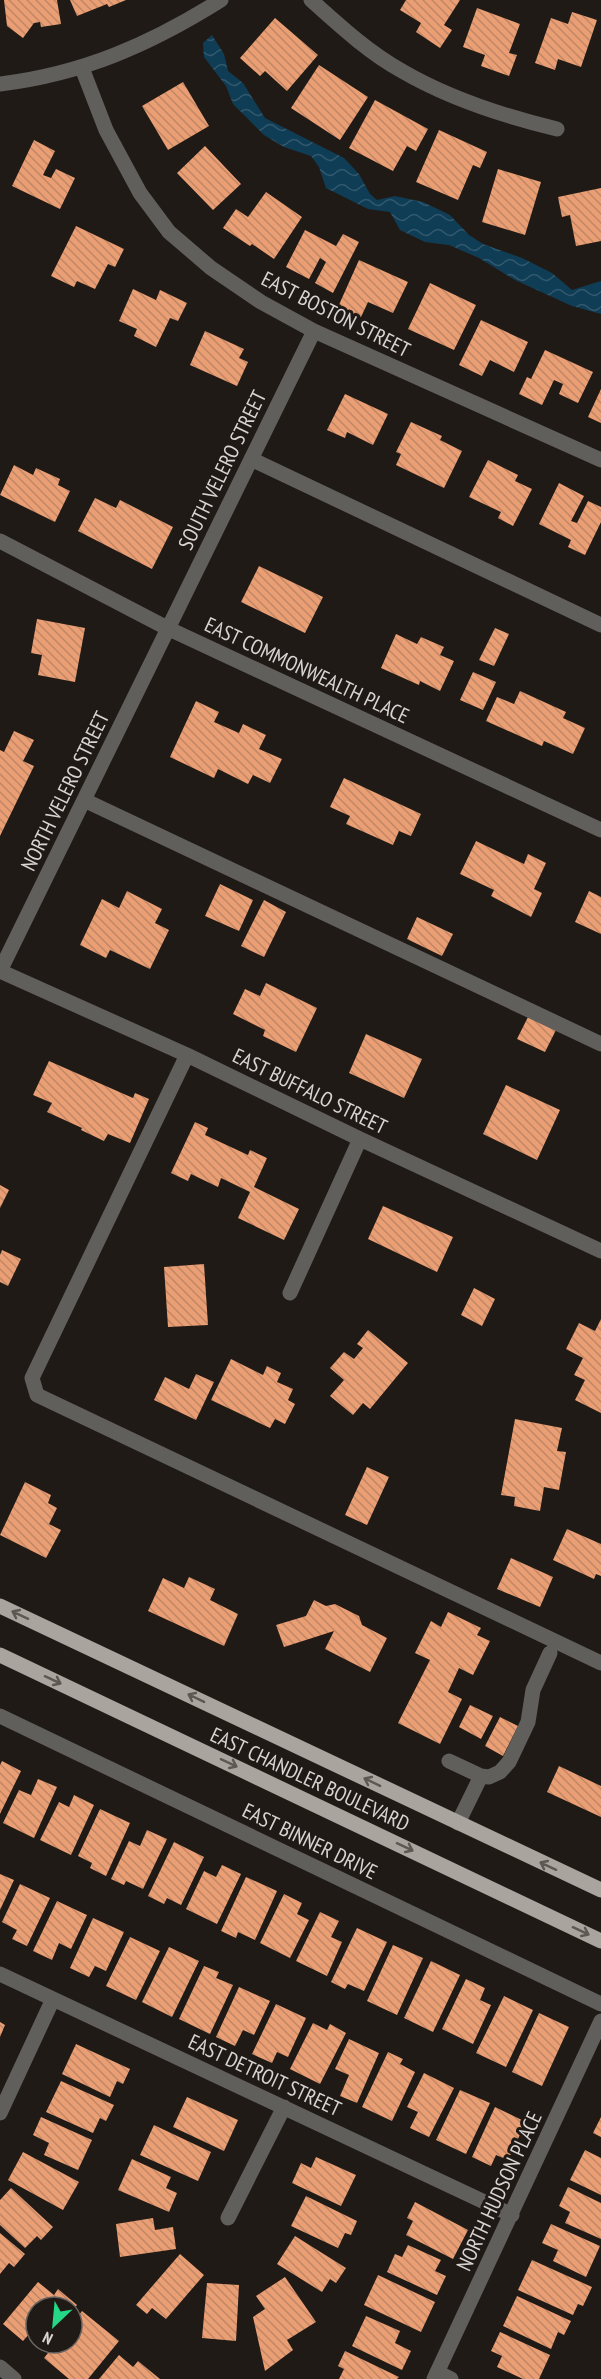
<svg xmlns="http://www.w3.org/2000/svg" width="601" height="2379" font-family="'PT Sans Narrow',sans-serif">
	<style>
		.water { fill: url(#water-waves) }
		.building { fill: url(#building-back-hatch) }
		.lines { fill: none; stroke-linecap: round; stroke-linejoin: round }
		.minor { stroke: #615f5c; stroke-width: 15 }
		.major { stroke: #a9a49e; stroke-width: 15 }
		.oneway { stroke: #5e5853 }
		.labels { text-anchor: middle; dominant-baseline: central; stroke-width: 6; stroke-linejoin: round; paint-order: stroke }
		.street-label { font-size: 21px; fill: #d8d4d1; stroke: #201a16 }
	</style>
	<defs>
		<pattern id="water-waves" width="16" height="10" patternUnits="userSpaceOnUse" patternTransform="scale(1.5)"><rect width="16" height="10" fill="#0f3d56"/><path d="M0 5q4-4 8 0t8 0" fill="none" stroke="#31586d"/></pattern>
		<pattern id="building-back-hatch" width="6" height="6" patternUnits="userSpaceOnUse" patternTransform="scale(1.5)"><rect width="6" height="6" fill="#ea9e73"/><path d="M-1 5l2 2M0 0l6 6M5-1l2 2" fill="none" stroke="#c08666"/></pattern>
	</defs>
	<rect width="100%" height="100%" fill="#201a16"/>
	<path class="water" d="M212 35 224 54 228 71 243 83 265 118 344 158 359 174 370 194 377 200 395 196 423 202 450 215 469 235 483 244 522 258 552 273 572 290 601 281V314L572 306 515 280 479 258 449 245 425 242 400 230 390 212 368 209 326 188 319 167 311 156 284 147 264 135 233 104 226 86 204 57 203 43Z"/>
	<path class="building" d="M4 0H57L61 24 41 27 40 22 34 23 23 38 7 26Z
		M70 0H126L109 7 107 4 77 16Z
		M406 0H460L444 25 452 30 440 48 416 32 421 23 400 10Z
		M477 8 520 24 509 53 517 55 509 76 481 66 485 55 463 47Z
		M572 12 597 20 581 67 558 59 555 70 535 63 551 18 568 24Z
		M275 18 318 55 287 91 265 71 260 76 240 58Z
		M319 65 368 97 340 140 291 108Z
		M183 82 209 126 168 150 142 106Z
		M375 100 428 129 416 151 407 146 393 171 349 148Z
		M439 130 487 152 480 168 473 165 458 200 416 182Z
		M34 140 55 151 43 175 51 178 56 169 75 178 60 209 12 186Z
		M205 146 241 184 213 210 177 173Z
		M498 169 541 182 525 235 482 222Z
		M601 188V241L576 246 570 215 562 217 558 197Z
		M266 192 302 217 274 259 252 244 250 246 223 228 236 209 248 217Z
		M76 226 124 249 115 267 108 264 95 289 77 281 74 287 51 276Z
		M305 230 336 246 343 234 359 242 333 293 315 283 326 262 320 258 309 279 286 267Z
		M359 260 408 282 393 313 368 302 361 317 338 307Z
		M430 283 476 305 454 350 408 329Z
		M133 289 156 300 160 290 187 303 178 321 170 318 156 347 134 336 137 329 119 321Z
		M481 320 528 342 514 372 490 360 482 376 459 365Z
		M205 331 244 349 239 358 248 362 237 386 190 365Z
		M545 350 593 372 578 403 559 394 563 384 554 380 542 405 519 394 527 377 531 379Z
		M601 389V423L588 417Z
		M345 394 388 414 373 445 347 432 345 438 327 430Z
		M411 422 442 436 440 440 462 451 444 488 396 465 401 454 396 452Z
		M488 460 518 475 515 481 532 489 513 526 498 518 501 512 469 497Z
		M14 465 33 475 36 468 60 479 58 485 70 491 55 522 0 495Z
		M559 483 584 496 571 521 577 523 588 501 601 507V522L585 555 568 547 571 540 539 524Z
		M95 498 116 508 120 500 173 527 152 569 78 531Z
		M259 566 323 597 305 633 241 602Z
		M37 619 85 628 75 682 38 675 42 655 31 653Z
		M495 628 509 634 494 666 479 660Z
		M396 634 417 644 421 637 444 647 440 655 454 661 440 691 420 681 419 685 381 668Z
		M473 672 496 682 483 710 460 700Z
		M520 691 566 712 563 718 585 728 573 754 544 741 542 746 486 721 497 697 514 704Z
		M196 701 219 712 214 722 239 733 243 724 266 735 259 749 282 759 270 783 253 775 248 784 218 769 214 778 170 757Z
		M14 731 34 740 23 761 34 766 0 836V750L4 752Z
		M344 778 421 814 411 836 399 831 393 845 346 824 350 816 330 807Z
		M476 841 524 864 528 854 546 863 534 889 542 893 531 917 491 896 494 890 460 874Z
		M220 884 253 900 239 931 205 916Z
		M127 891 162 909 155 923 169 930 150 969 110 950 106 958 80 945 102 899 119 908Z
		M589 891 601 897V934L575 922Z
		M264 900 286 912 264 957 241 946Z
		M417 917 453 934 442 956 407 939Z
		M266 983 317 1008 296 1052 263 1036 265 1030 233 1014 245 989 260 996Z
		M528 1017 556 1030 545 1052 517 1039Z
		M366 1034 422 1059 404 1098 349 1073Z
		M49 1061 133 1098 135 1093 149 1099 130 1143 108 1134 104 1141 81 1130 82 1128 47 1112 52 1103 33 1095Z
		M506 1085 560 1110 537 1160 483 1134Z
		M195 1122 208 1128 205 1135 248 1155 250 1150 267 1158 254 1187 299 1209 284 1240 238 1218 250 1192 221 1178 218 1187 191 1174 188 1181 171 1173Z
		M0 1185 9 1190 0 1208Z
		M383 1206 453 1237 437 1272 368 1239Z
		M2 1250 21 1259 8 1286 0 1282V1255Z
		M204 1264 208 1325 168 1327 164 1267Z
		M474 1288 495 1299 482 1326 461 1315Z
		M601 1319V1413L575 1400 585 1380 574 1375 583 1358 566 1349 579 1323 595 1331Z
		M368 1330 408 1363 370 1409 363 1403 353 1415 330 1396 344 1380 330 1368 344 1352 354 1359 363 1348 357 1344Z
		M231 1359 263 1375 267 1366 281 1373 277 1382 293 1389 288 1400 295 1404 285 1424 275 1419 270 1428 211 1400Z
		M196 1374 214 1382 196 1420 154 1400 165 1377 189 1389Z
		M515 1419 562 1428 557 1451 566 1452 559 1490 544 1487 540 1511 514 1506 515 1497 501 1495Z
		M367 1467 389 1477 367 1525 345 1515Z
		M25 1482 51 1495 48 1503 57 1508 49 1524 61 1530 46 1558 0 1535Z
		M567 1529 601 1544V1576L596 1574 594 1579 553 1560Z
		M511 1558 553 1577 540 1607 497 1589Z
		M189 1577 215 1589 210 1600 238 1614 224 1646 148 1611 163 1578 184 1588Z
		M314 1600 326 1606 335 1604 359 1616 362 1625 387 1638 370 1672 325 1649 334 1631 284 1647 276 1625 306 1616Z
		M448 1612 481 1628 477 1635 490 1641 473 1675 459 1668 448 1692 462 1699 440 1744 398 1723 430 1660 415 1653 431 1621 441 1627Z
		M470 1705 493 1716 481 1739 459 1727Z
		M500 1717 518 1726 503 1756 485 1746Z
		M2 1761 21 1771 0 1814V1765Z
		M559 1766 601 1786V1817L547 1792Z
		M38 1779 57 1787 34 1838 3 1823 19 1790 31 1795Z
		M74 1795 94 1805 71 1855 40 1840 59 1802 69 1807Z
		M100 1809 130 1823 106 1876 90 1868 92 1863 78 1856Z
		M147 1830 167 1839 143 1889 126 1881 124 1885 111 1879 129 1841 140 1846Z
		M174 1842 204 1857 181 1905 167 1898 164 1904 148 1896Z
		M222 1865 241 1874 217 1924 186 1909 204 1871 216 1877Z
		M0 1874 14 1880 0 1910Z
		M246 1877 277 1891 255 1940 238 1932 236 1938 221 1931Z
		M20 1884 50 1898 27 1946 12 1939 17 1930 2 1922Z
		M284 1894 302 1903 297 1914 309 1920 290 1958 260 1943Z
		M57 1901 87 1915 71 1949 59 1943 52 1960 33 1951Z
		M320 1912 339 1921 331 1937 342 1942 327 1976 296 1961Z
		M93 1918 124 1932 106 1971 95 1966 89 1977 70 1968Z
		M357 1928 387 1942 364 1991 348 1984 345 1989 331 1982Z
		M130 1937 160 1951 136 2000 106 1986Z
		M393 1945 423 1958 397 2015 367 2001Z
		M169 1947 199 1961 172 2017 142 2002Z
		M431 1961 460 1975 433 2032 404 2018Z
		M204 1966 219 1972 216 1978 233 1985 210 2034 179 2019Z
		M466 1979 485 1988 480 2000 491 2005 473 2044 442 2029Z
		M239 1987 270 2001 254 2035 243 2030 235 2046 216 2037Z
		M504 1996 533 2010 506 2067 476 2053Z
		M276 2004 306 2018 288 2057 277 2052 272 2063 252 2054Z
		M539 2013 569 2027 542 2086 512 2072Z
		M0 2022 5 2025 0 2037Z
		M313 2023 327 2030 330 2024 346 2033 320 2084 290 2069Z
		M349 2039 379 2053 357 2103 340 2096 349 2075 335 2069Z
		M76 2044 130 2069 123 2084 117 2081 110 2097 62 2074Z
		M388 2052 403 2059 400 2064 415 2072 392 2121 362 2107Z
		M424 2073 454 2088 429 2137 410 2128 418 2112 407 2107Z
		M61 2081 114 2105 106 2121 100 2118 93 2133 46 2112Z
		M460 2090 490 2103 466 2154 436 2140Z
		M187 2097 238 2120 224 2151 173 2127Z
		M495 2107 526 2122 508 2160 496 2155 491 2166 472 2157Z
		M41 2117 92 2140 78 2170 44 2155 49 2143 33 2135Z
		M601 2117V2137L593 2133Z
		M154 2125 211 2152 198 2181 140 2155Z
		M585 2150 601 2158V2195L570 2180Z
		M23 2152 79 2182 63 2210 8 2180Z
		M316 2157 356 2175 341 2206 292 2183 301 2163 311 2168Z
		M132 2159 171 2177 166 2188 177 2193 169 2212 118 2190Z
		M568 2187 601 2203V2239L565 2223 570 2212 559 2206Z
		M11 2188 53 2227 41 2240 37 2236 25 2248 0 2225V2200Z
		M306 2196 357 2221 351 2235 345 2233 338 2248 291 2226Z
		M415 2202 468 2230 453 2259 406 2235 413 2221 407 2218Z
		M153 2218 155 2230 173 2227 176 2249 120 2257 116 2224Z
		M551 2224 600 2246 586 2277 553 2261 558 2250 542 2243Z
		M0 2233 25 2254 14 2267 9 2263 0 2274Z
		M295 2236 346 2268 336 2283 330 2279 322 2292 277 2264Z
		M408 2245 441 2260 435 2271 446 2276 437 2295 387 2272 395 2254 402 2257Z
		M180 2254 204 2275 166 2319 152 2308 147 2314 136 2305Z
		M532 2260 592 2287 583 2306 578 2304 573 2315 518 2290Z
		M378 2275 435 2302 421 2332 364 2305Z
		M285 2277 316 2322 287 2340 293 2350 265 2371 253 2317 265 2309 256 2296Z
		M38 2282 54 2295 58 2289 77 2305 72 2311V2307H36V2338L30 2333 23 2341 3 2324Z
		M207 2283 239 2285 236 2341 202 2338Z
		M517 2296 571 2321 564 2335 558 2332 551 2349 503 2326Z
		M82 2311 119 2341 88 2379H69L44 2358 56 2343H72V2324Z
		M366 2316 400 2331 395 2343 411 2351 402 2370 352 2346Z
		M500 2332 550 2355 539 2379H523L497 2367 502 2356 491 2351Z
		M345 2351 399 2377 397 2379H339L344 2369 338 2366Z
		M119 2355 133 2367 138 2361 160 2379H99Z"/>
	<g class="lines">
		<path class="minor" d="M311 0C340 26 368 52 402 71 450 99 503 116 557 129
			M82 68 106 130 140 193 169 232 211 268 261 302 314 331 601 460
			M0 84C83 74 151 44 221 0
			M251 459 601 625
			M0 541 167 628 601 830
			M84 800 601 1044
			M0 971 314 331
			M0 971 187 1055 360 1139 601 1251
			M187 1055 32 1378 37 1395 601 1663
			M290 1293 360 1139
			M0 1716 601 2004
			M449 1761 481 1776
			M458 1823 481 1776 489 1777 500 1772 509 1762 528 1722 533 1690 550 1653
			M0 1974 512 2215
			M0 2113 53 1999
			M228 2218 284 2107
			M0 2367 14 2379
			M437 2372 451 2379
			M434 2379 601 2021"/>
		<path class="major" d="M0 1606 601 1890
			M0 1655 601 1941"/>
	</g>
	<defs><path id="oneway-shaft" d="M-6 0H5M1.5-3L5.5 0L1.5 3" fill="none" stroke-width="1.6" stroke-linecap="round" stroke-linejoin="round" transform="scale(1.5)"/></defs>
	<g class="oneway">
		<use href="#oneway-shaft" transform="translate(20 1615) rotate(-155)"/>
		<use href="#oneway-shaft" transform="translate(53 1680) rotate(25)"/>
		<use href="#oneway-shaft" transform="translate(196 1698) rotate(-154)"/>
		<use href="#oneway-shaft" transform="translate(229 1763) rotate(25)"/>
		<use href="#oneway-shaft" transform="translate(372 1782) rotate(-154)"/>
		<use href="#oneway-shaft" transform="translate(405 1847) rotate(25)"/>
		<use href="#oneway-shaft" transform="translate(548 1866) rotate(-155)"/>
		<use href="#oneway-shaft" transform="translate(581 1931) rotate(25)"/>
	</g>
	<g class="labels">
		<g class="street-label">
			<text transform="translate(336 314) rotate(27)">EAST BOSTON STREET</text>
			<text transform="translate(222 470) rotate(-64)">SOUTH VELERO STREET</text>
			<text transform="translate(307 670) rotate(25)">EAST COMMONWEALTH PLACE</text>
			<text transform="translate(65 791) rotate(-64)">NORTH VELERO STREET</text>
			<text transform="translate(310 1091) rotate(26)">EAST BUFFALO STREET</text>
			<text transform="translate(310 1779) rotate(25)">EAST CHANDLER BOULEVARD</text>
			<text transform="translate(310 1841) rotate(26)">EAST BINNER DRIVE</text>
			<text transform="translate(265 2075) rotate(25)">EAST DETROIT STREET</text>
			<text transform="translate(499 2191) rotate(-65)">NORTH HUDSON PLACE</text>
		</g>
	</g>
	<g transform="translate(54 2325) rotate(206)"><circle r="28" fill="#201a16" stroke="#6a6461" stroke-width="1.5"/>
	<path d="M0-4.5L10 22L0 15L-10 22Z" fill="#24d886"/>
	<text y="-9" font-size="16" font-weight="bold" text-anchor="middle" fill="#d8d4d1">N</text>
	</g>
</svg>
